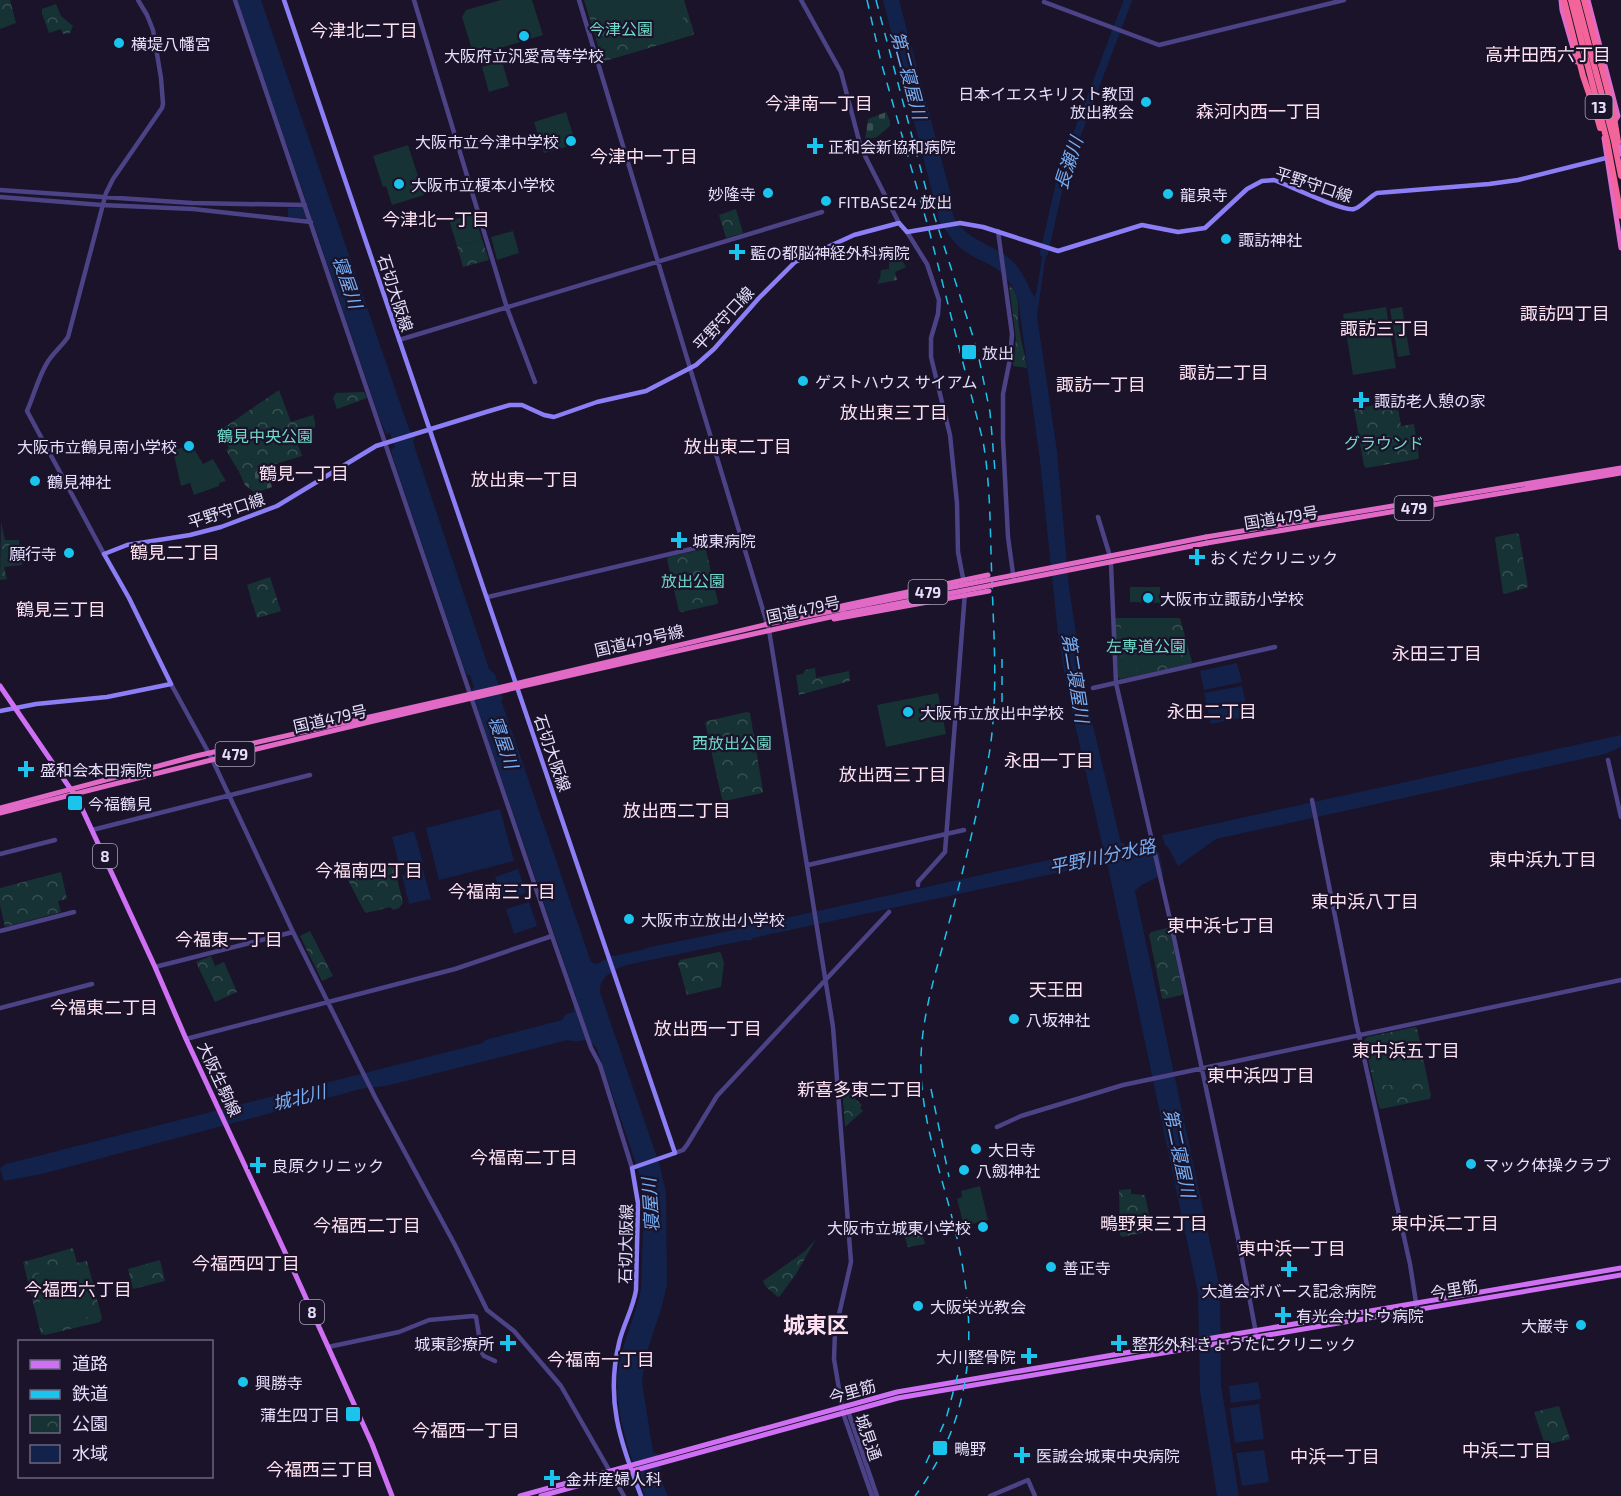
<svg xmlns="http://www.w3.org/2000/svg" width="1621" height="1496" font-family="'Exo 2','Noto Sans JP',sans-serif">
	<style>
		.forest { fill: url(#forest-firs) }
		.cemetery { fill: url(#cemetery-stones) }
		.park { fill: url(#park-crowns) }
		.garden { fill: #173234 }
		.water { fill: #12224a }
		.pier { fill: #1a132a }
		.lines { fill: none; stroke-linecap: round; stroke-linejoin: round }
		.river { stroke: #12224a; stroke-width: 8 }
		.tertiary { stroke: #4b4385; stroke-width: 4.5 }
		.secondary { stroke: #8c7ef5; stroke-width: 4.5 }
		.primary { stroke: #cf6ff3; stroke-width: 5 }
		.trunk { stroke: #e16ac7; stroke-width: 5 }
		.motorway { stroke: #f3649b; stroke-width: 6 }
		.rail { stroke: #1bc4ed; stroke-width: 1.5; stroke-dasharray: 9 8; stroke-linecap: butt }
		.trunk-bridge { stroke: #e16ac7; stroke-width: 5 }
		.motorway-bridge { stroke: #f3649b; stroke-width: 6 }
		.poi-dot { fill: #1bc4ed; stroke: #1a132a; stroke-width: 2 }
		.labels { text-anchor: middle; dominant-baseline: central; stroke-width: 4.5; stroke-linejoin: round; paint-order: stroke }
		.shield { fill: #1a132a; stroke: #a8a2bd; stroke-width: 1.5 }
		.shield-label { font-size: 15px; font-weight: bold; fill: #e5dffc }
		.park-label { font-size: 16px; fill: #70d8c8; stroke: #1a132a }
		.poi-label { font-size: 16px; fill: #e5dffc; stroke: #1a132a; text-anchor: start }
		.street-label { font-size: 16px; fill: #e5dffc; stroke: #1a132a }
		.neighbourhood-label { font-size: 18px; fill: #fde1f0; stroke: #1a132a }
		.water-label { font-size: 18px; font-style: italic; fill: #76aef4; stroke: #1a132a }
		.district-label { font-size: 22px; font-weight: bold; fill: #fde1f0; stroke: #1a132a }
	</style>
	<defs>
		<pattern id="forest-firs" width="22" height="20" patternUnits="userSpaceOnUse" patternTransform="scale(1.5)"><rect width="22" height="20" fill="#173234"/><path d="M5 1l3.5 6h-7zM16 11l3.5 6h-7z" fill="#394f52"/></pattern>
		<pattern id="cemetery-stones" width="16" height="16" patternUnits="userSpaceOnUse" patternTransform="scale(1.5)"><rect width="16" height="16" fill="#173234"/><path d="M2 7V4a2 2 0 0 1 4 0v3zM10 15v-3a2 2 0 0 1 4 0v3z" fill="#394f52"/></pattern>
		<pattern id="park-crowns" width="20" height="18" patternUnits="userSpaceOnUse" patternTransform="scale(1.5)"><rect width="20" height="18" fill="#173234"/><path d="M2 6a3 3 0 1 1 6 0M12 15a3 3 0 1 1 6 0" fill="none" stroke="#394f52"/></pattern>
	</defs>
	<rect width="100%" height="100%" fill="#1a132a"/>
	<path class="forest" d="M897 253 906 267 895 272 897 280 877 284 880 278 881 270 889 269V257L895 256Z"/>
	<path class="cemetery" d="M886 112 890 121V126L877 137 865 140 868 119Z
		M264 464 272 487 255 493 245 485 239 472Z"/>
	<path class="park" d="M0 0H10L16 23 0 29Z
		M584 0H684L694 33 693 35 605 61 602 59Z
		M56 4 61 16 73 26 70 33 63 34 61 29 49 33 42 14V9Z
		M736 209 743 233 726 238 719 215Z
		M482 239 489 260 463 267 457 246Z
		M1009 285C1023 297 1016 313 1019 327 1021 342 1025 354 1027 368L1013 366 1016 338Z
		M279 390 291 422 313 415C320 433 309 431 295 437L302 456 265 467 264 464 239 472 226 450 229 448 219 431Z
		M364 392 367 398 337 409 333 398 336 393Z
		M1397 401 1401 426 1414 424 1419 457 1418 459 1366 468 1364 466 1354 409Z
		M1 522 5 540H19L22 565 4 567 7 579 0 580Z
		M1517 533 1519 535 1528 586 1526 588 1505 594 1503 593 1495 539 1496 537Z
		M704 549 706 550 718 602 717 604 682 612 679 611 667 559 669 557Z
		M270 577 281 611 257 618 247 585Z
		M1115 618H1180L1192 662 1190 664 1120 679 1118 677Z
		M815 668 816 678 849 671 850 681 799 695 796 675 803 674 805 670Z
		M747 712 750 713 763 791 762 793 725 801 722 799 705 723 707 721Z
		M389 866H394L403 903 399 908 393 910 390 907 366 913 364 911 347 878 349 876Z
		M61 872 67 899 58 901 61 912 5 927 0 905V888Z
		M1167 928 1170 930 1183 993 1182 995 1164 999 1162 998 1149 935 1151 932Z
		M310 931 333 976 322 981 300 936Z
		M719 952 721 953 724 963 721 987 687 995 678 963 680 960Z
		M211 956 215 966 224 962 237 992 215 1002 196 962Z
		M1415 1027 1417 1028 1431 1096 1429 1099 1381 1109 1379 1107 1364 1041 1367 1037Z
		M842 1086 862 1105 860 1108 863 1111 845 1127Z
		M1131 1189V1194L1145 1195 1152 1229 1151 1231 1122 1237 1120 1235 1119 1190Z
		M919 1221 925 1244 908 1247 902 1229Z
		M816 1239 796 1274 780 1296 778 1297 766 1287 763 1281 804 1252Z
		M73 1248 77 1263 87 1261 102 1318 100 1322 45 1335 41 1334 23 1262Z
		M160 1260 165 1281 133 1289 128 1269Z
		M1559 1406 1570 1439 1545 1445 1534 1412Z"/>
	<path class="garden" d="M501 0H532L543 35 474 56 462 17 466 10Z
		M595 0H678L686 27 684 32 632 47 627 30 619 24 603 28Z
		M502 61 509 86 489 92 482 67Z
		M566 112 576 144 544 153 534 122Z
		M408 145 424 195 392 205 386 186 383 187 373 156Z
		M473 214 475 216 482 239 457 246 450 223 451 221Z
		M513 231 519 253 497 260 491 237Z
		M1386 307 1396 368 1353 375 1343 314Z
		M1402 307 1410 355 1398 357 1390 309Z
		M191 444 203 464 213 459 226 481 219 483V486L194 495 190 483 181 486 173 451Z
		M1130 587H1160V603L1130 602Z
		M1123 622H1155L1170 640 1176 661 1125 673 1122 671 1121 624Z
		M938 693 946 734 886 747 877 705Z
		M1415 1030 1424 1073C1410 1081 1391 1090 1376 1082L1368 1045 1370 1039Z
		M980 1186 988 1220 964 1226 957 1199 962 1197 961 1191Z
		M64 1268 86 1279 95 1315 50 1327 46 1324 34 1279 36 1274Z"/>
	<path class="water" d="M237 0H261L409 429 415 437 413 442 489 669 495 674 503 699 501 700 591 962 597 964 613 955 614 956 645 949 646 948 743 928 749 924 750 926 1103 848 1067 689 1058 634 1040 461 1018 299C1002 261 989 269 962 249 952 242 948 232 940 223L883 0H899L952 199C947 235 988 241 1009 258 1021 268 1027 283 1034 297L1036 294 1044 246 1047 247 1037 316 1057 451 1069 587 1085 692 1121 843H1124L1126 845 1149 838 1621 735V747L1605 754 1216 839 1177 867 1140 886 1135 891 1220 1289 1221 1385 1239 1496H1217L1200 1391 1198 1293 1108 867 1105 864 1071 870 753 938 752 940 746 941V940L627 965C614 969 599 977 600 992L659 1163 666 1192 667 1284 662 1306 645 1358 642 1382 653 1452 658 1454 663 1484 668 1496H645C631 1457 611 1407 619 1365 624 1339 636 1315 641 1289L643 1231 641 1179 597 1049C586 1033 583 1045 568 1040L386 1086 365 1088 42 1174 4 1181 0 1168 6 1164 483 1043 485 1040 562 1020 566 1014 574 1012 573 1008 578 1003 478 710 472 689 474 687 470 675H467L464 668 393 458 391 449 395 448 390 433 386 434 378 414 312 219 288 217V208L308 207Z
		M1237 663 1242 682 1204 690 1200 671Z
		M1242 686 1249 716 1211 724 1204 693Z
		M500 809 514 861 439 880 426 828Z
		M414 831 423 863 400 869 392 837Z
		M518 869 526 893 503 901 495 877Z
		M423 870 431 899 409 904 402 875Z
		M529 902 537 926 514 934 506 909Z
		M1258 1382 1261 1399 1231 1403 1229 1386Z
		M1259 1404 1264 1439 1235 1443 1230 1408Z
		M1264 1450 1269 1482 1242 1486 1236 1453Z"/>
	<path class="pier" d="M1162 835 1165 845 1168 847 1178 866 1165 874 1163 873 1159 852 1154 854 1148 838Z"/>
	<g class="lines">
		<path class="river" d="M1044 253 1062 174 1128 0"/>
		<path class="tertiary" d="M235 0 552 936 591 1048 600 1065 632 1168
			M414 0 507 308 535 382
			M579 0 769 630 833 1027 851 1262 835 1332 834 1359 843 1413 872 1496
			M801 0 841 72 861 148 899 223
			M1044 2 1159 45 1344 0
			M0 190 192 203 305 205
			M0 197 102 205 193 209 311 222
			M998 231 1012 334 1010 359 1003 394V439L1008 537 1014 581
			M907 232 927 264 939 300 938 314 931 338V357L950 435 957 503 958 552 964 583
			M399 340 822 212
			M1098 517 1109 553
			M104 554 27 411C34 395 38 378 47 363 53 353 62 346 68 337L106 193 113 179 162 108 163 104 161 78 153 30 147 15 138 0
			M1111 564 1116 683 1171 924 1238 1238 1256 1333
			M488 597 742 537
			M171 684 212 759 293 932 375 1097 455 1245 487 1310 514 1331 561 1386 624 1496
			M1093 688 1275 647
			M1608 760 1621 817
			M1312 800 1356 1022 1410 1264 1417 1309
			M92 830 310 775
			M0 854 55 840
			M808 865 964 830
			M918 885V882L945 852 965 592
			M0 931 74 912
			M155 967 293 932
			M0 1008 92 984
			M186 1039 455 969 552 936
			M997 1127 1021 1116 1123 1085 1621 980
			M675 1153 683 1150 687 1145 717 1096 889 912
			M328 1347 399 1332 429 1320 473 1316 476 1317 482 1353 484 1356 495 1361
			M848 1411 877 1496
			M990 1496 1028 1480 1035 1496"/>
		<path class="secondary" d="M284 0 675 1153 632 1168 638 1203 636 1290C633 1309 623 1325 619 1343 605 1402 621 1442 641 1496
			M0 711 36 704 107 697 171 684 129 598 104 554 127 545 190 535 221 527 277 506 376 446 486 412 510 405H522L544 415 554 417 597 402 646 391 696 365 714 349 759 298 795 262 854 235 899 223 907 232 960 223 983 227 1058 251 1142 225 1178 232 1205 228 1247 189 1262 181 1274 180C1288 185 1343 212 1354 209 1360 208 1369 197 1377 193L1489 184 1518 180 1610 157"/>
		<path class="primary" d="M0 686 78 800 155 967 186 1039 291 1265 372 1444 392 1496
			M520 1496 897 1392 1621 1268
			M541 1496 898 1398 1621 1275"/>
		<path class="trunk" d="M1561 0 1562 10 1577 62
			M1588 0 1618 116 1614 122
			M1604 138 1621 248
			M1617 141 1621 154
			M1206 537 1621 468
			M1207 543 1621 473
			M818 611 988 575
			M834 619 989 591
			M0 808 196 756 498 688 768 624 842 609
			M0 813C280 741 561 676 844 614"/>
		<path class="motorway" d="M1564 0 1583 76 1597 117"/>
		<path class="rail" d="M867 0 881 62 929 230 983 441C991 487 990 535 992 582 994 643 999 706 987 766 976 817 964 869 950 919 937 970 919 1020 921 1073 923 1119 937 1162 949 1206 977 1309 983 1405 915 1496
			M876 0 927 193 977 349 990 412 995 471
			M1002 719V653
			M931 1089 949 1177
			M926 1463 946 1419 959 1370"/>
		<path class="trunk-bridge" d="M842 609 1206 537
			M844 614 1207 543"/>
		<path class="motorway-bridge" d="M1571 0 1607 141 1621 216
			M1577 0 1614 141 1621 176
			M1584 0 1613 111 1618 142
			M1597 117 1600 128"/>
	</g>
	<g class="poi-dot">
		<circle cx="524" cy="36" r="6"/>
		<circle cx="119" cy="43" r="6"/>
		<circle cx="1146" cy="102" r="6"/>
		<circle cx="571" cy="141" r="6"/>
		<path d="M812 137h6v6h6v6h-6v6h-6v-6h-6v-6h6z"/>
		<circle cx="399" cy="184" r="6"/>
		<circle cx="768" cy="193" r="6"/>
		<circle cx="1168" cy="194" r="6"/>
		<circle cx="826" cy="201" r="6"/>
		<circle cx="1226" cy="239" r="6"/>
		<path d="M734 243h6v6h6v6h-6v6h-6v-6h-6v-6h6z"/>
		<rect x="961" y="344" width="16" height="16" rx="3"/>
		<circle cx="803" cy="381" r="6"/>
		<path d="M1358 391h6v6h6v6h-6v6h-6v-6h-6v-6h6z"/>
		<circle cx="189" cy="446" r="6"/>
		<circle cx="35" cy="481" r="6"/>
		<path d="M676 531h6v6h6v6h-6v6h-6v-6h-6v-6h6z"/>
		<circle cx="69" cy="553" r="6"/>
		<path d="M1194 548h6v6h6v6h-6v6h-6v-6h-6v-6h6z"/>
		<circle cx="1148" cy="598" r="6"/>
		<circle cx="908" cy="712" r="6"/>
		<path d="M23 760h6v6h6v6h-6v6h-6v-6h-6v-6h6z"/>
		<rect x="67" y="795" width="16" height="16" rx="3"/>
		<circle cx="629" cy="919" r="6"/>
		<circle cx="1014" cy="1019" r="6"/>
		<circle cx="976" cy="1149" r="6"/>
		<circle cx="1471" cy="1164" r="6"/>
		<path d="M255 1156h6v6h6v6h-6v6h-6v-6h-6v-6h6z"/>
		<circle cx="964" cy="1170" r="6"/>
		<circle cx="983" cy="1227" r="6"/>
		<circle cx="1051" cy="1267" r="6"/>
		<path d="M1286 1260h6v6h6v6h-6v6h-6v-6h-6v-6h6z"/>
		<circle cx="918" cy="1306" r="6"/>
		<path d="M1280 1306h6v6h6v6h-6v6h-6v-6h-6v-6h6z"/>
		<circle cx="1581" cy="1325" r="6"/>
		<path d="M505 1334h6v6h6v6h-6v6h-6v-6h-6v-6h6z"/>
		<path d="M1116 1334h6v6h6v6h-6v6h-6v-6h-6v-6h6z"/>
		<path d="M1026 1347h6v6h6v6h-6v6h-6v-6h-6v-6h6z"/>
		<circle cx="243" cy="1382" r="6"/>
		<rect x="345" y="1406" width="16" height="16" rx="3"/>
		<rect x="932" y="1440" width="16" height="16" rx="3"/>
		<path d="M1019 1446h6v6h6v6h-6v6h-6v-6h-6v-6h6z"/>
		<path d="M549 1469h6v6h6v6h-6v6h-6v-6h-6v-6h6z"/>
	</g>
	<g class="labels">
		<g class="shield">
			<rect x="1585.5" y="95" width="27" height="24" rx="4.5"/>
			<rect x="1394.5" y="496" width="39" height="24" rx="4.5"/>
			<rect x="908.5" y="580" width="39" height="24" rx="4.5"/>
			<rect x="215.5" y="742" width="39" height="24" rx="4.5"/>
			<rect x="93" y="844" width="24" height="24" rx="4.5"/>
			<rect x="300" y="1300" width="24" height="24" rx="4.5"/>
		</g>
		<g class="shield-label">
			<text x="1599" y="107">13</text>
			<text x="1414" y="508">479</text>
			<text x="928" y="592">479</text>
			<text x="235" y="754">479</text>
			<text x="105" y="856">8</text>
			<text x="312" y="1312">8</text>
		</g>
		<g class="park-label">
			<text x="621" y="28">今津公園</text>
			<text x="265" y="435">鶴見中央公園</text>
			<text x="1384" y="442">グラウンド</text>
			<text x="693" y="580">放出公園</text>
			<text x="1146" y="645">左専道公園</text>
			<text x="732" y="742">西放出公園</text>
		</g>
		<g class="poi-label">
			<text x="131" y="43">横堤八幡宮</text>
			<text x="524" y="55" text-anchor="middle">大阪府立汎愛高等学校</text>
			<text x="1134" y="93" text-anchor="end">日本イエスキリスト教団<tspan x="1134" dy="18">放出教会</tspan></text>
			<text x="559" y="141" text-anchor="end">大阪市立今津中学校</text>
			<text x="828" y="146">正和会新協和病院</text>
			<text x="411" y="184">大阪市立榎本小学校</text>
			<text x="756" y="193" text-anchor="end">妙隆寺</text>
			<text x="1180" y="194">龍泉寺</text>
			<text x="838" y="201">FITBASE24 放出</text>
			<text x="1238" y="239">諏訪神社</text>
			<text x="750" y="252">藍の都脳神経外科病院</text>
			<text x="982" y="352">放出</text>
			<text x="815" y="381">ゲストハウス サイアム</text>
			<text x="1374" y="400">諏訪老人憩の家</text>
			<text x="177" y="446" text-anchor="end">大阪市立鶴見南小学校</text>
			<text x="47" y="481">鶴見神社</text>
			<text x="692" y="540">城東病院</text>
			<text x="57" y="553" text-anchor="end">願行寺</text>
			<text x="1210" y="557">おくだクリニック</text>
			<text x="1160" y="598">大阪市立諏訪小学校</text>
			<text x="920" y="712">大阪市立放出中学校</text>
			<text x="40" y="769">盛和会本田病院</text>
			<text x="88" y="803">今福鶴見</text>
			<text x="641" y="919">大阪市立放出小学校</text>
			<text x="1026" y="1019">八坂神社</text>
			<text x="988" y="1149">大日寺</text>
			<text x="1483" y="1164">マック体操クラブ</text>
			<text x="272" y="1165">良原クリニック</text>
			<text x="976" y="1170">八劔神社</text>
			<text x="971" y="1227" text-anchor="end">大阪市立城東小学校</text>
			<text x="1063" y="1267">善正寺</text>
			<text x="1289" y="1290" text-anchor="middle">大道会ボバース記念病院</text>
			<text x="930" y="1306">大阪栄光教会</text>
			<text x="1296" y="1315">有光会サトウ病院</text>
			<text x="1569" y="1325" text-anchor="end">大巌寺</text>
			<text x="494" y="1343" text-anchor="end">城東診療所</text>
			<text x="1132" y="1343">整形外科きょうたにクリニック</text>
			<text x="1016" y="1356" text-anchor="end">大川整骨院</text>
			<text x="255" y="1382">興勝寺</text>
			<text x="340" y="1414" text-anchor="end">蒲生四丁目</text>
			<text x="954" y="1448">鴫野</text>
			<text x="1036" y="1455">医誠会城東中央病院</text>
			<text x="566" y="1478">金井産婦人科</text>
		</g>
		<g class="street-label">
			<text transform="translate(1314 184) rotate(18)">平野守口線</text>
			<text transform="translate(396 293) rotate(72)">石切大阪線</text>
			<text transform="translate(723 318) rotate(-47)">平野守口線</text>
			<text transform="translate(226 510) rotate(-18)">平野守口線</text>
			<text transform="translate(1281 517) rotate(-9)">国道479号</text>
			<text transform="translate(803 609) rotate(-12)">国道479号</text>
			<text transform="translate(639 640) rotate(-13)">国道479号線</text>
			<text transform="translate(330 718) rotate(-13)">国道479号</text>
			<text transform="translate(553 753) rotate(71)">石切大阪線</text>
			<text transform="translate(220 1079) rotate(65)">大阪生駒線</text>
			<text transform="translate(625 1244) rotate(-89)">石切大阪線</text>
			<text transform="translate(1454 1289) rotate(-10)">今里筋</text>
			<text transform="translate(852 1391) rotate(-16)">今里筋</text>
			<text transform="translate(869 1437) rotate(71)">城見通</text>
		</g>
		<g class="neighbourhood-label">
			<text x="364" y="30">今津北二丁目</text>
			<text x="1548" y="54">高井田西六丁目</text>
			<text x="819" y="103">今津南一丁目</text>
			<text x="1259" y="111">森河内西一丁目</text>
			<text x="644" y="156">今津中一丁目</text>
			<text x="436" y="219">今津北一丁目</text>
			<text x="1565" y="313">諏訪四丁目</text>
			<text x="1385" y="328">諏訪三丁目</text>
			<text x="1224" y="372">諏訪二丁目</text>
			<text x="1101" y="384">諏訪一丁目</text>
			<text x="894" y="412">放出東三丁目</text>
			<text x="738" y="446">放出東二丁目</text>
			<text x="304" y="473">鶴見一丁目</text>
			<text x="525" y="479">放出東一丁目</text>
			<text x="175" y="552">鶴見二丁目</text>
			<text x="61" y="609">鶴見三丁目</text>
			<text x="1437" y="653">永田三丁目</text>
			<text x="1212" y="711">永田二丁目</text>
			<text x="1049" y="760">永田一丁目</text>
			<text x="893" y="774">放出西三丁目</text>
			<text x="677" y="810">放出西二丁目</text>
			<text x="1543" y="859">東中浜九丁目</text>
			<text x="369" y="870">今福南四丁目</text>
			<text x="502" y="891">今福南三丁目</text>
			<text x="1365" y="901">東中浜八丁目</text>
			<text x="1221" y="925">東中浜七丁目</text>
			<text x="229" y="939">今福東一丁目</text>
			<text x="1056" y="989">天王田</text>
			<text x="104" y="1007">今福東二丁目</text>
			<text x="708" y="1028">放出西一丁目</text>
			<text x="1406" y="1050">東中浜五丁目</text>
			<text x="1261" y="1075">東中浜四丁目</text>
			<text x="860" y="1089">新喜多東二丁目</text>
			<text x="524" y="1157">今福南二丁目</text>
			<text x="1154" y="1223">鴫野東三丁目</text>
			<text x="1445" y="1223">東中浜二丁目</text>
			<text x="367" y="1225">今福西二丁目</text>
			<text x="1292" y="1248">東中浜一丁目</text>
			<text x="246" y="1263">今福西四丁目</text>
			<text x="78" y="1289">今福西六丁目</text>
			<text x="601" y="1359">今福南一丁目</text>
			<text x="466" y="1430">今福西一丁目</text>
			<text x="1507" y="1450">中浜二丁目</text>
			<text x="1335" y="1456">中浜一丁目</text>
			<text x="320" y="1469">今福西三丁目</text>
		</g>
		<g class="water-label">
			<text transform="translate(909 75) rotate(75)">第二寝屋川</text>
			<text transform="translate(1068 163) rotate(-72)">長瀬川</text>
			<text transform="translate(348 282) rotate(71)">寝屋川</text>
			<text transform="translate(1076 678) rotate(81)">第二寝屋川</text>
			<text transform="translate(504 742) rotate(71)">寝屋川</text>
			<text transform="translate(1102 856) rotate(-12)">平野川分水路</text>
			<text transform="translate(299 1097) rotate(-14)">城北川</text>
			<text transform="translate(1180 1153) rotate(78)">第二寝屋川</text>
			<text transform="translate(650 1205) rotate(-94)">寝屋川</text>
		</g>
		<g class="district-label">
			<text x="816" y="1324">城東区</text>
		</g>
	</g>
	<rect x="18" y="1340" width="195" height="138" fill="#1a132a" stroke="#6b657e" stroke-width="1.5"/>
	<rect x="30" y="1360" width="30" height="9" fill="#cf6ff3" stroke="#6b657e" stroke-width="1.5"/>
	<text x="72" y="1370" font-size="18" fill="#e5dffc">道路</text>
	<rect x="30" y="1390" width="30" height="9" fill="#1bc4ed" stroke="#6b657e" stroke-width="1.5"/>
	<text x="72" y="1400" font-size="18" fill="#e5dffc">鉄道</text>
	<rect x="30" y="1415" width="30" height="18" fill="url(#park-crowns)" stroke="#6b657e" stroke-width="1.5"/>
	<text x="72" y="1430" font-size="18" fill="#e5dffc">公園</text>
	<rect x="30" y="1445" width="30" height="18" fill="#12224a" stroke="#6b657e" stroke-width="1.5"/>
	<text x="72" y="1460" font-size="18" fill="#e5dffc">水域</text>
</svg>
